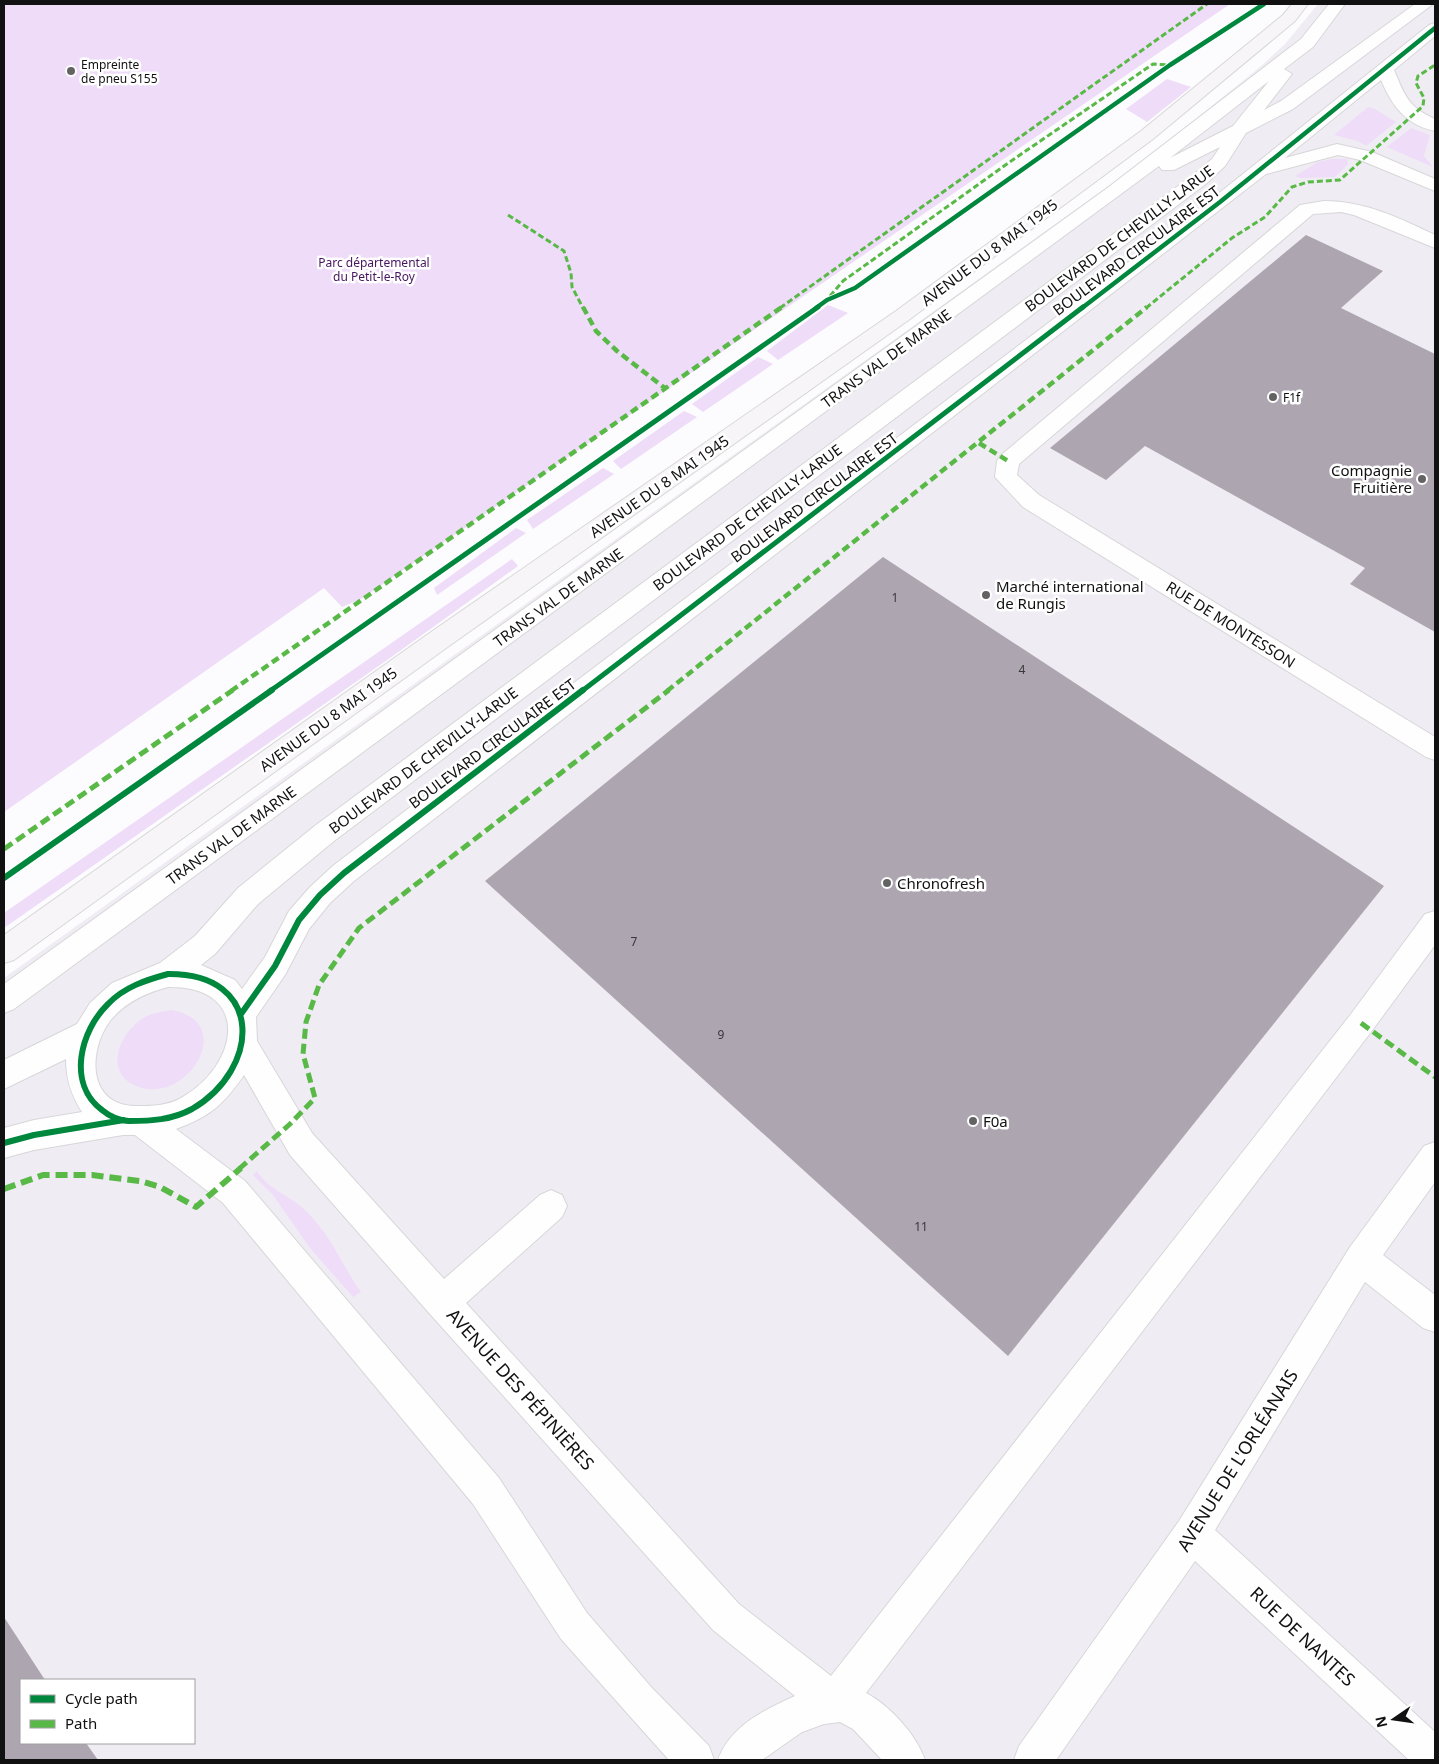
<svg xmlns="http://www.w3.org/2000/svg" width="1439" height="1764" font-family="'Noto Sans',sans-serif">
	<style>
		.built { fill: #f0ecf3; fill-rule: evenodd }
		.green { fill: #eedcf8 }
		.building { fill: #ada6b1 }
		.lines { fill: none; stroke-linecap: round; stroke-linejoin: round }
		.minor-casing { stroke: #d7d6d8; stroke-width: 2 }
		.major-casing { stroke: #d8d7d8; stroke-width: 2 }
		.minor { fill: #fffeff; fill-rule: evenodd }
		.major { fill: #f8f5f9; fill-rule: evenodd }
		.quiet-far3 { stroke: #58b947; stroke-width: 3; stroke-dasharray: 6 3; stroke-linecap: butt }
		.quiet-far2 { stroke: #58b947; stroke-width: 4.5; stroke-dasharray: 8 4.5; stroke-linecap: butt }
		.quiet-far1 { stroke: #58b947; stroke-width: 5; stroke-dasharray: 10 5; stroke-linecap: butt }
		.quiet { stroke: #58b947; stroke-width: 6; stroke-dasharray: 12 6; stroke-linecap: butt }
		.cycleway-far2-casing { stroke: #fff; stroke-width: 6 }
		.cycleway-far1-casing { stroke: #fff; stroke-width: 8 }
		.cycleway-casing { stroke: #fff; stroke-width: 9 }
		.cycleway-far2 { stroke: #00873e; stroke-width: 4.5 }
		.cycleway-far1 { stroke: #00873e; stroke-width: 5 }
		.cycleway { stroke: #00873e; stroke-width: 6 }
		.poi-dot { fill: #646364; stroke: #fff; stroke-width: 2 }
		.labels { text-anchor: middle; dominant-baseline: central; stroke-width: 5; stroke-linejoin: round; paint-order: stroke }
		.far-poi-label { font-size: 12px; fill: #121112; stroke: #fff; text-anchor: start }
		.far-park-label { font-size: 12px; fill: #47145e; stroke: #fff }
		.number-label { font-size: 12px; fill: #39363a }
		.street-label { font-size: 15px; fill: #121112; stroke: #fff }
		.poi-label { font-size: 15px; fill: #121112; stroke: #fff; text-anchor: start }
		.near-street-label { font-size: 18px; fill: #121112; stroke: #fff }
	</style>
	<rect width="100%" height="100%" fill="#fcfbfd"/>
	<path class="built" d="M1318 4H1435V1760H4V978L1146 159 1260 67 1285 44ZM21 1680H194V1743H21Z"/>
	<path class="green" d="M4 4H1230L361 599 342 607 324 588 4 812Z
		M1167 79 1191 87 1147 122 1126 109Z
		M1368 107 1375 109 1396 122 1366 146 1358 141 1334 135Z
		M1411 128 1430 135 1424 156 1433 167 1387 147Z
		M1332 159H1347L1348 164 1335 177 1300 178 1295 176 1318 162Z
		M828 305 848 313 778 360 767 351Z
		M758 357 773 364 703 412 692 404Z
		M684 411 697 417 621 469 613 461Z
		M603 468 614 474 533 529 527 520Z
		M516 528 526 533 437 595 434 588Z
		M512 559 518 566 390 658 4 928V913Z
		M171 1010C238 1021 189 1104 139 1087 103 1075 118 1035 142 1019 151 1013 161 1012 171 1010Z
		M257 1171C268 1190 292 1196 307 1212 332 1237 341 1264 361 1292L353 1297 310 1248 273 1195 253 1175Z"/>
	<path class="building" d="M1306 235 1383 271 1341 308 1435 354V632L1350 584 1365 568 1145 446 1106 480 1050 448Z
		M883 557 1384 886 1008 1356 485 881Z
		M4 1617 45 1680H21V1743H86L98 1760H4Z"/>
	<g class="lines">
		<g class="minor-casing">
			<path id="minor" d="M1329 4H1345L1313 47 1284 69 1292 74 1264 110 1281 101 1415 4H1433L1293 109 1246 133 1225 166 1207 183 334 841 258 904 215 954 201 965 235 980 242 989 265 957 289 911 310 887 334 865 1213 198 1429 25 1435 23V36L1394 70C1405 96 1408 107 1435 119V131C1406 125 1392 106 1381 80L1285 158 1337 144 1372 152 1435 179V191L1360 160 1338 155 1266 174 354 881 330 903 309 929 285 975 256 1017 257 1041 312 1133 444 1279 540 1195 551 1190 562 1195 567 1206 562 1217 466 1303 739 1604 831 1676 1351 1014 1425 914 1435 911V945L1371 1032 866 1693C890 1706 916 1734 925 1760H882L853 1729 840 1722 824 1724 802 1732 762 1760H718C730 1726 764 1710 795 1696L713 1630 430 1314 290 1155 244 1075C223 1105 211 1116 176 1129L245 1181 499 1478 587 1613 652 1688 709 1746 714 1760H669L561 1639 473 1504 223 1203 135 1135H123L34 1150 4 1158V1128L34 1120 82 1112C71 1095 66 1079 66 1059L4 1089V1060L77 1024 90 1003 112 983 160 963 195 936 238 888 316 825 1193 175 1212 159 1220 147 1174 170H1162L1159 166 14 1009 4 1013V984L1106 189 1301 39ZM1269 81 1233 126 1170 158ZM168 987C253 986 239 1066 181 1098 167 1106 152 1106 137 1106 88 1107 87 1052 110 1021 125 1002 146 993 168 987Z
				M1324 201C1365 201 1399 218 1435 235V248L1354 215 1341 212 1313 214 1019 464 1017 475 1039 495 1435 737V760L1426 757 1023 507 995 477 997 461 1000 456 1300 205Z
				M1435 1142V1182L1383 1255 1435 1295V1332L1423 1328 1365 1282 1215 1530 1435 1732V1760H1409L1195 1561 1056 1760H1014L1019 1746 1179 1521 1350 1247 1424 1146Z"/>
		</g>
		<g class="major-casing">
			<path id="major" d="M1292 4H1308L1295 21 1153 139 910 319 449 646 14 960 4 963V935L431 632 896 311 1141 131 1283 15Z"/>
		</g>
		<use href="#minor" class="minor"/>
		<use href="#major" class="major"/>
		<path class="quiet-far3" d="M508 215 564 251 571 273 572 287 583 308
			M830 296 843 281 1014 159 1153 64 1170 65
			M780 308 1207 4
			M1146 308 1232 238 1265 217 1292 187 1308 182 1340 180 1423 106 1424 98 1416 83 1418 76 1435 65"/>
		<path class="quiet-far2" d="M583 307 596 331 617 351 666 389
			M979 443 1008 461
			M231 691 782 307
			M667 691 1147 307"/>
		<path class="quiet-far1" d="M4 849 233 690
			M1361 1023 1435 1077
			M239 1169 290 1124 315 1098 303 1054 306 1022 319 985 359 928 669 690"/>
		<path class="quiet" d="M4 1189 43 1175H92L140 1181 160 1187 196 1207 241 1168"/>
		<g class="cycleway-far2-casing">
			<path id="cycleway-far2" d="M816 308 827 300 855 288 1170 65 1264 4
				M1082 308 1220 202 1435 28"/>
		</g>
		<g class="cycleway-far1-casing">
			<path id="cycleway-far1" d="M270 691 818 307
				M582 691 1083 307"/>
		</g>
		<g class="cycleway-casing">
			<path id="cycleway" d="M4 878 272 690
				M168 974C265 973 261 1069 192 1109 172 1120 151 1121 129 1121 120 1121 109 1116 102 1110 67 1084 80 1031 108 1004 124 987 146 980 168 974Z
				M241 1014 275 966 299 920 320 895 344 873 583 690
				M4 1143 34 1135 124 1120"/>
		</g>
		<use href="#cycleway-far2" class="cycleway-far2"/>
		<use href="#cycleway-far1" class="cycleway-far1"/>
		<use href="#cycleway" class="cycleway"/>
	</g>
	<g class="poi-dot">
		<circle cx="71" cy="71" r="5"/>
		<circle cx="1273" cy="397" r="5"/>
		<circle cx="1422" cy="479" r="5"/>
		<circle cx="986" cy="595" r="5"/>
		<circle cx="887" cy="883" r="5"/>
		<circle cx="973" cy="1121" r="5"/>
	</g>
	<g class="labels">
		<g class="far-poi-label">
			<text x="81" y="64">Empreinte<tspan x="81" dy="14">de pneu S155</tspan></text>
			<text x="1283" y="397">F1f</text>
		</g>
		<g class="far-park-label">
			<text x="374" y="262">Parc départemental<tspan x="374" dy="14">du Petit-le-Roy</tspan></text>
		</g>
		<g class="number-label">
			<text x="895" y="597">1</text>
			<text x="1022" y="669">4</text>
			<text x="634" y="941">7</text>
			<text x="721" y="1034">9</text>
			<text x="921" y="1226">11</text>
		</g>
		<g class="street-label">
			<text transform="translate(1119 238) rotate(-37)">BOULEVARD DE CHEVILLY-LARUE</text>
			<text transform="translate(1136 250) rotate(-37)">BOULEVARD CIRCULAIRE EST</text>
			<text transform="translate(989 252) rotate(-37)">AVENUE DU 8 MAI 1945</text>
			<text transform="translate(886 358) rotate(-36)">TRANS VAL DE MARNE</text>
			<text transform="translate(659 486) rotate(-35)">AVENUE DU 8 MAI 1945</text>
			<text transform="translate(814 497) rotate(-37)">BOULEVARD CIRCULAIRE EST</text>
			<text transform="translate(747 517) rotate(-37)">BOULEVARD DE CHEVILLY-LARUE</text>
			<text transform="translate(558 597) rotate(-36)">TRANS VAL DE MARNE</text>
			<text transform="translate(1231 624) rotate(32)">RUE DE MONTESSON</text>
			<text transform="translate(328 719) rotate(-36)">AVENUE DU 8 MAI 1945</text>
			<text transform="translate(492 743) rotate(-37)">BOULEVARD CIRCULAIRE EST</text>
			<text transform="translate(423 760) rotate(-37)">BOULEVARD DE CHEVILLY-LARUE</text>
			<text transform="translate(231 835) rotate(-36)">TRANS VAL DE MARNE</text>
		</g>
		<g class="poi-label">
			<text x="1412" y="470" text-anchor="end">Compagnie<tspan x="1412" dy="17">Fruitière</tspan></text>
			<text x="996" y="586">Marché international<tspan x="996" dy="17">de Rungis</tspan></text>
			<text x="897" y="883">Chronofresh</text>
			<text x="983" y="1121">F0a</text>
		</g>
		<g class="near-street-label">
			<text transform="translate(521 1389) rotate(48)">AVENUE DES PÉPINIÈRES</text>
			<text transform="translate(1237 1460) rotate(-58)">AVENUE DE L'ORLÉANAIS</text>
			<text transform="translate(1303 1636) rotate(43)">RUE DE NANTES</text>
		</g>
	</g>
	<rect width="1439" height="1764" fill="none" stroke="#121112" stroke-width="10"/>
	<rect x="20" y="1679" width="175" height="65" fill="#ffffff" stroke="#a0a0a0"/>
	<rect x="30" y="1695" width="25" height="8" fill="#00873e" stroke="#a0a0a0"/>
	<text x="65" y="1704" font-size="15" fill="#121112">Cycle path</text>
	<rect x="30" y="1720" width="25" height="8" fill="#58b947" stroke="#a0a0a0"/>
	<text x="65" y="1729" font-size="15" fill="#121112">Path</text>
	<g transform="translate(1394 1719) rotate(257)" stroke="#ffffff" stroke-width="4" paint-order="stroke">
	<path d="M0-4L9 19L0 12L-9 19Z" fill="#121112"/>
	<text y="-8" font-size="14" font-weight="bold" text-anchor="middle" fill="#121112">N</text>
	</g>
</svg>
